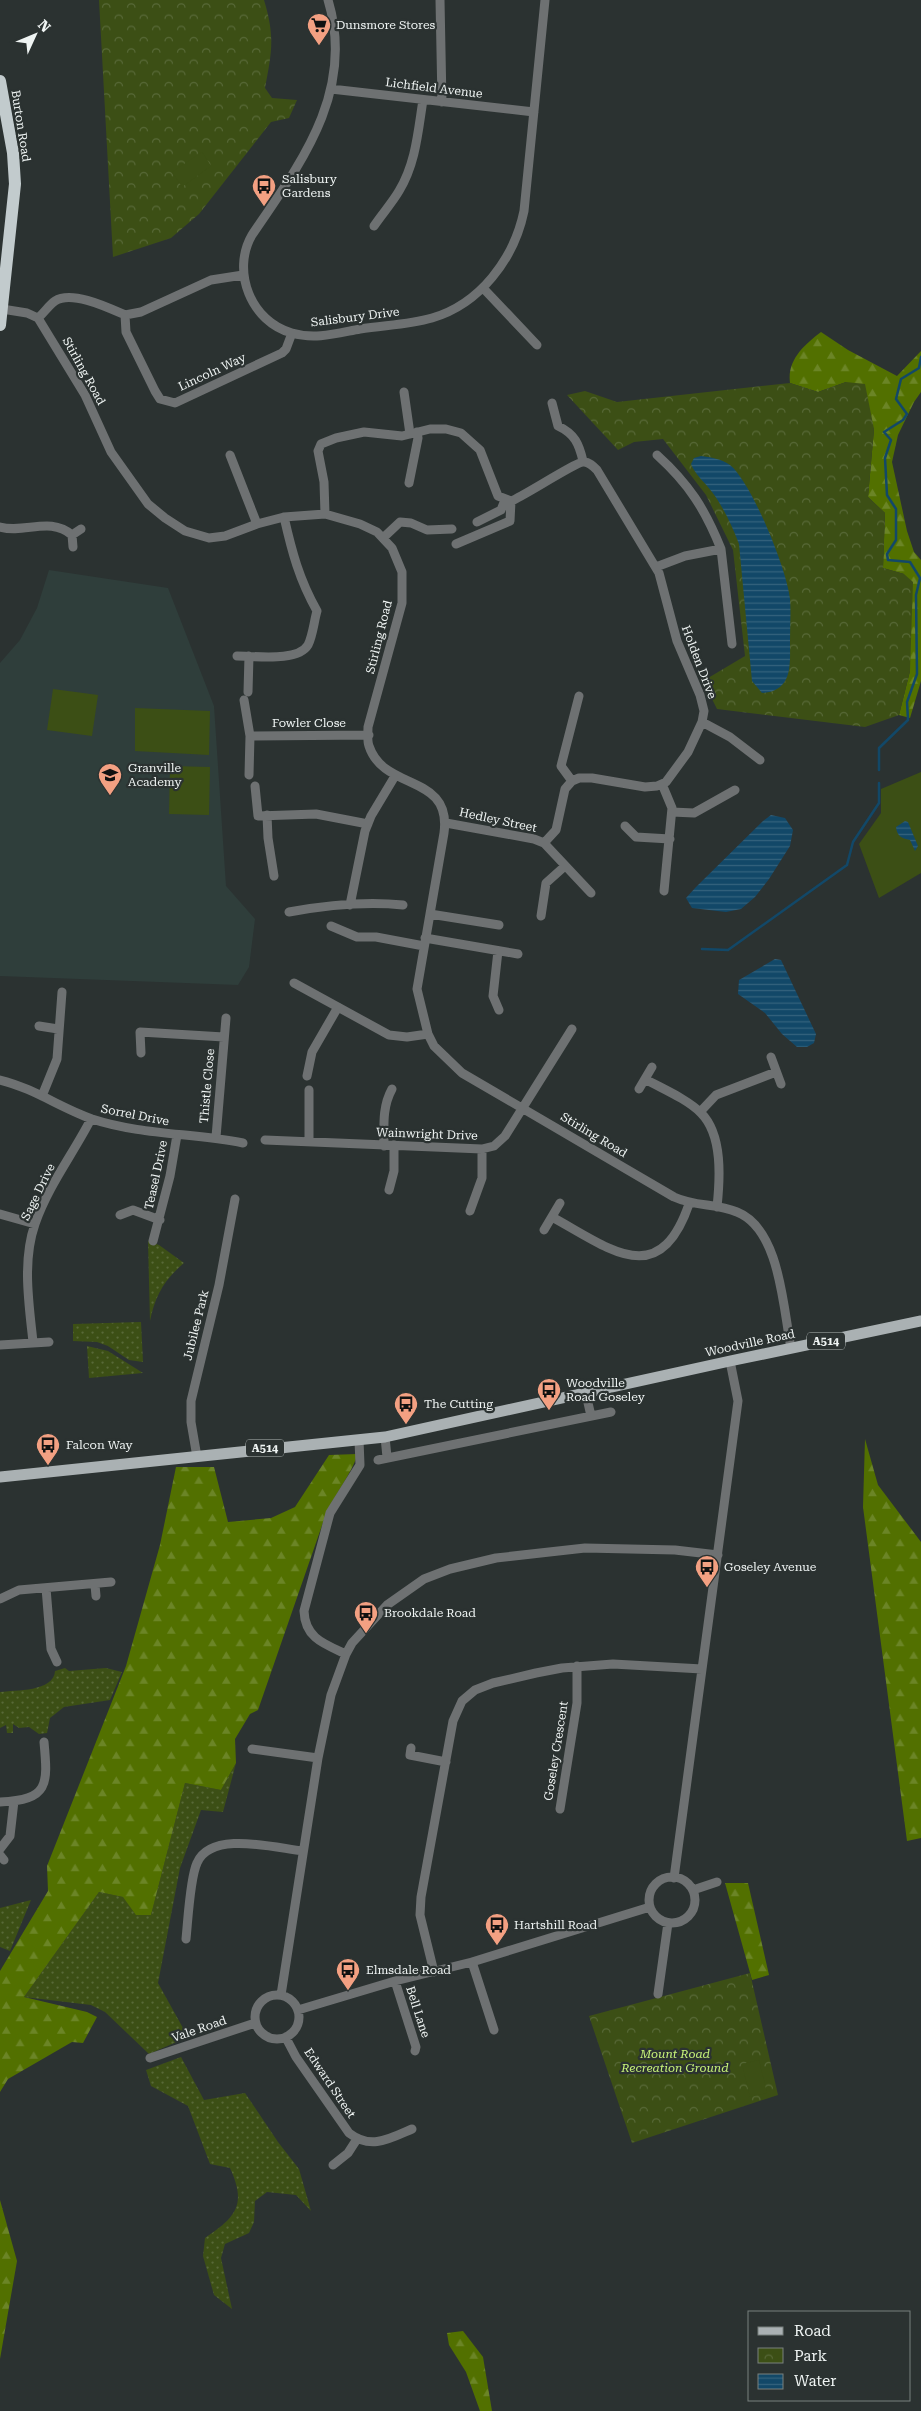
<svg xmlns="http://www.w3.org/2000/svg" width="921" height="2411" font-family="'Roboto Serif',serif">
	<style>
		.built { fill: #2f3e3b }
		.grass { fill: url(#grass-dots) }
		.forest { fill: url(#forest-firs) }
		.park { fill: url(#park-crowns) }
		.garden { fill: #3c4f15 }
		.water { fill: url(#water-rules) }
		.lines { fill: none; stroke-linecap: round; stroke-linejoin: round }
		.stream { stroke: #124868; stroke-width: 2.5 }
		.minor { stroke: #6e7172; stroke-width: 9 }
		.major { stroke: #aab1b3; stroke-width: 11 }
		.highway { stroke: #c2cbcd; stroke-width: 12 }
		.labels { text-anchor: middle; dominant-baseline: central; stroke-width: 4.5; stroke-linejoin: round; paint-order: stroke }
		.shield { fill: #2b3231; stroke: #b4bab9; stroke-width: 1 }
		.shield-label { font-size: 11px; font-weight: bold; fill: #eff4f3 }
		.poi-label { font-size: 12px; fill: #eff4f3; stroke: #2b3231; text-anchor: start }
		.street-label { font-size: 12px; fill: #eff4f3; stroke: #2b3231 }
		.park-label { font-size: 12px; font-style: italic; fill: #c7f379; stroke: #2b3231 }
	</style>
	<defs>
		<pattern id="grass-dots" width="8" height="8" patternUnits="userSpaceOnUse" patternTransform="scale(1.25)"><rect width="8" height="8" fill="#3c4f15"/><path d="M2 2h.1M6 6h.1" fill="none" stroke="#586938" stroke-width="1.8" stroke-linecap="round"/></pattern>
		<pattern id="forest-firs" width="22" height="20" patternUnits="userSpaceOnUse" patternTransform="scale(1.25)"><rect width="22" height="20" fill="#527000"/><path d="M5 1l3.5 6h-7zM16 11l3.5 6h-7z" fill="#6b8526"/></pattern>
		<pattern id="park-crowns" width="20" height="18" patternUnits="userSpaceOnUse" patternTransform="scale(1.25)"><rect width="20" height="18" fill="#3c4f15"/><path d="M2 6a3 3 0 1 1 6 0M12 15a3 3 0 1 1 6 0" fill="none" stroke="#586938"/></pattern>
		<pattern id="water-rules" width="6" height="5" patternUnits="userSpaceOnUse" patternTransform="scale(1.25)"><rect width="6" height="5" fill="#124868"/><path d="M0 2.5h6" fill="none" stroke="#35637e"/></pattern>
	</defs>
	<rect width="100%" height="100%" fill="#2b3231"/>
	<path class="built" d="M49 570 168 588 214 706 226 886 255 919 249 967 238 985 0 976V663L20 640 37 608Z"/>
	<path class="grass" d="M148 1241 159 1245 184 1263C164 1280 155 1296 150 1321Z
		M141 1322 143 1362 129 1360 108 1346 97 1342 73 1341V1324Z
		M87 1346 108 1351 143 1373 89 1378Z
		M65 1668 69 1671 106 1668 122 1672 110 1700 64 1707 50 1718 47 1733 39 1734 29 1727 19 1728 13 1724V1733H7L6 1725 0 1728V1692C15 1690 54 1692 55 1671Z
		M236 1763 223 1812 201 1810 180 1868 158 1983 188 2037 149 2054 105 2012 91 2005 24 1997 99 1892 123 1897 151 1915 185 1783 221 1790Z
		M31 1900 10 1951 0 1947V1908Z
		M181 2057 204 2100 245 2093 278 2142 299 2169 311 2211 296 2195 267 2192 255 2201 254 2222 249 2233 225 2244 221 2258 232 2309 214 2295 203 2256 205 2238C236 2217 247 2205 230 2168L210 2164 188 2106 151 2086 146 2070Z"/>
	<path class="forest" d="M821 332 848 350 897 376 921 351V392L914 402 898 435 892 462 907 531 914 552 921 560V681L910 718 899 715 910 671 904 574 883 568 885 513 868 497 874 429 846 382 818 392 790 383C787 360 804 345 821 332Z
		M865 1439 878 1485 921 1542V1838L907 1841 863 1507Z
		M357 1454C356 1466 334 1497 327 1511L258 1710 250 1714 235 1739 236 1763 221 1790 185 1783 151 1915H136L123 1897 99 1892 24 1997 87 2012 97 2017 83 2043 72 2042 8 2079 0 2092V1971L48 1891 47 1866 126 1666 160 1545 176 1467H214L228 1522 271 1518 295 1507 329 1455Z
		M725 1883H748L769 1975 752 1980Z
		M0 2200 17 2261 0 2359Z
		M463 2331 483 2357 492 2411H480L466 2372 449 2345 447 2333Z"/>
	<path class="park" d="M99 0H264C275 36 272 52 265 88L272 98 297 100 289 118 271 122 199 214 171 238 113 257Z
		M846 382 865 384 874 429 868 497 885 513 883 568 904 574 913 582 910 671 899 715 865 727 717 709 703 681 745 656 733 550 706 495 663 439 634 442 618 450 567 395 585 391 617 402 790 383 818 392Z
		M750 1973 778 2095 632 2143 589 2016Z"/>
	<path class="garden" d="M202 152 211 166 182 187 172 172Z
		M53 689 98 695 92 736 47 730Z
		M135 708 210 711 209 755 135 751Z
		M170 766 210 767 209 815 169 814Z
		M921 772V873L879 898 859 844 881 813V789Z
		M759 2060 767 2093 750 2097 742 2064Z"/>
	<path class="water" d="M701 456C710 457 722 459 730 465 752 483 787 570 790 599 791 613 790 627 790 641 790 665 793 691 762 693L752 681 739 544C732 526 724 508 712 492 705 482 695 475 691 464L694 458Z
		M771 815 785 818 793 830 790 846 769 879 755 897 741 909 726 912 692 908 686 898 696 887 763 821Z
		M905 821 908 822 918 846 915 851 910 840C901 838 897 836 896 827Z
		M775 959 781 960 816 1034 814 1043 807 1047H797L782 1034 765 1013 738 994 739 980Z"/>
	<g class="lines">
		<path class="stream" d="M879 770V748L908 720 907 702 917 674 916 595 920 578 910 562 888 560 887 554 896 540V509L887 495 885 458 891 440 884 432 903 420 907 414 896 399 901 379 919 368 921 357
			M702 949 728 950 847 865 853 842 879 803V783"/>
		<path class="minor" d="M328 0C356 92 300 164 252 235 231 271 251 322 292 333 315 340 338 333 360 329 384 325 408 325 432 318 480 304 514 259 524 211L545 0
			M440 0 442 102
			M331 89 534 112
			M374 226C382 214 392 203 399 191 416 163 418 131 423 100
			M483 288 537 345
			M2 309 27 313 38 318 85 395 111 452 148 504 165 518 185 531 209 538 225 536 257 524 284 517 325 514 360 524 377 532 392 548 402 572V603L368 727C368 733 367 741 369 746 384 792 452 773 444 833L417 989 428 1034 434 1046 462 1073 674 1197C696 1207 716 1203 737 1212 780 1229 783 1307 791 1348
			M125 315 141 312 211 280 243 275
			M38 318C44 313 49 305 55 301 72 290 109 308 125 315L126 332 155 391 160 399 175 403 282 353 286 349 292 333
			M404 392 410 434
			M552 403 558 426C575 434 579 444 583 461
			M230 455 257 524
			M409 483 418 438 417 432
			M325 514 324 482 318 451 321 444 336 438 364 432 402 436 430 429H446L461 433 480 450 498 496 511 501C524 496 577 461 584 462 589 462 593 466 597 470L659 573 677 641 700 695 704 711 702 722 688 752 666 782 657 786 645 787 592 778H579L572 781 565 789 556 830 544 843
			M477 522 501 510 505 500
			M0 527C25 534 50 516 72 535
			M383 538 400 522 411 523 427 530 452 529
			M456 544 510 521 511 501
			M73 547 72 535 81 529
			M721 549 732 644
			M656 567 685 556 721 549C705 509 689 484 657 455
			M237 656C256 656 298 662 308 645 313 635 314 621 317 611 299 579 292 552 284 517
			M248 692 249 656
			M244 700 250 736 249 775
			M702 722 730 737 760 760
			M250 736 369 735
			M572 781 561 766 579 696
			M662 784 672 808 664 891
			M255 786 258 816 316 814 368 824
			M672 812 694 813 735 790
			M267 815 268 838 274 876
			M446 823 534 839 544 843 591 893
			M625 826 636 837 670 839
			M350 905 365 831 371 816 395 776
			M289 912C327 905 365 901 403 905
			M430 914 499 925
			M541 916 546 883 565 866
			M331 926 357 937H376L424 946
			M425 938 518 954
			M498 951 493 996 499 1010
			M294 983 389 1035 407 1037 428 1034
			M39 1026 58 1029
			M141 1053 140 1032 224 1037
			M771 1057 781 1084
			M307 1076 312 1052 338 1007
			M645 1079C663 1089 687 1099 701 1113 723 1135 720 1179 717 1207
			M0 1080C33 1088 61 1108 92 1119 141 1135 193 1133 243 1143
			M639 1089 652 1067
			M309 1090V1141
			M42 1096 57 1059 62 992
			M700 1112 716 1095 776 1072
			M216 1137 226 1018
			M265 1140 482 1149 494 1146 505 1136 572 1029
			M384 1146C384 1126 382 1107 392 1089
			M389 1190 394 1171V1145
			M470 1211 482 1178V1149
			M0 1214 35 1224
			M120 1215 133 1210 160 1220
			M552 1217C609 1248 659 1292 689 1204
			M544 1230 560 1203
			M153 1241 170 1176 177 1135
			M33 1342C29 1304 22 1261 35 1224 48 1186 73 1154 91 1119
			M0 1345 49 1342
			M586 1394 591 1416
			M385 1437 387 1457
			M197 1457 191 1422V1401L219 1285 235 1199
			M378 1460 611 1412
			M95 1585 96 1596
			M46 1588 51 1649 57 1662
			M0 1599 19 1590 111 1582
			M346 1654C324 1644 305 1638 304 1611L330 1513 360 1465 359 1440
			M411 1748 410 1755 446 1762
			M252 1749 318 1758
			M0 1802C49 1800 48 1785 44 1742
			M560 1809 577 1703V1666
			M0 1849 10 1836 14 1801
			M0 1855 4 1860
			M649 1900a23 23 0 1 1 46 0a23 23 0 1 1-46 0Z
			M674 1878 738 1401 730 1361
			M693 1890 717 1882
			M186 1939C188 1920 190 1878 197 1863 211 1830 275 1848 303 1851
			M472 1962 494 2030
			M434 1972 420 1915 421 1897 453 1721 462 1701 475 1690 493 1683 536 1673 562 1668 613 1664 702 1669
			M395 1981 416 2047 415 2051
			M658 1994 668 1923
			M255 2017a22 22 0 1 1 44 0a22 22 0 1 1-44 0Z
			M281 1995 318 1758 331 1695 346 1654 352 1643 387 1605 424 1579 450 1569 496 1558 585 1548 675 1550 718 1555
			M298 2010 395 1981 472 1962 650 1907
			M286 2038 296 2057 349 2133C371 2150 389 2139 412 2129
			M150 2058 255 2023
			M333 2165 348 2153 357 2139"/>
		<path class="major" d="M0 1477 385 1437 730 1361 921 1321"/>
		<path class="highway" d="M0 81 13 153 15 184 0 325"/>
	</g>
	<defs>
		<g id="supermarket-pin" transform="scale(1.25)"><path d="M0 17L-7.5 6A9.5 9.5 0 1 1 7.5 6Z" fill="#f3a082" stroke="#2b3231"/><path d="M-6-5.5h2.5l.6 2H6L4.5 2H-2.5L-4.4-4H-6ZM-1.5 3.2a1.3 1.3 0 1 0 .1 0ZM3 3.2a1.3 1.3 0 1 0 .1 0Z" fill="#111"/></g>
		<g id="bus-pin" transform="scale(1.25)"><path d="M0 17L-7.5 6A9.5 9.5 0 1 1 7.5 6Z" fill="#f3a082" stroke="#2b3231"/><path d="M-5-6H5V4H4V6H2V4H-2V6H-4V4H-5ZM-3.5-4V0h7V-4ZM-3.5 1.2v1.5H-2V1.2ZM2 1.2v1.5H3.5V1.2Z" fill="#111"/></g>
		<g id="school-pin" transform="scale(1.25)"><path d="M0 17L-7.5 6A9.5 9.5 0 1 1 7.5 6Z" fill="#f3a082" stroke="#2b3231"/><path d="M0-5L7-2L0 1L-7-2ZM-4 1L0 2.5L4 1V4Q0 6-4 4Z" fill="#111"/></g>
	</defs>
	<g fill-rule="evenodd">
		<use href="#supermarket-pin" x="319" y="25"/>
		<use href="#bus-pin" x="264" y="186"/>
		<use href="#school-pin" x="110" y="775"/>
		<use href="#bus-pin" x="549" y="1390"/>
		<use href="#bus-pin" x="406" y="1404"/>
		<use href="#bus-pin" x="48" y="1445"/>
		<use href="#bus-pin" x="707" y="1567"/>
		<use href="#bus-pin" x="366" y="1613"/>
		<use href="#bus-pin" x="497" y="1925"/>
		<use href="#bus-pin" x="348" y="1970"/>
	</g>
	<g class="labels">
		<g class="shield">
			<rect x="807" y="1332.5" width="38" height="17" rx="4"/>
			<rect x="246" y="1439.5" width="38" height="17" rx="4"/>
		</g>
		<g class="shield-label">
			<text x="826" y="1341">A514</text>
			<text x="265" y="1448">A514</text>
		</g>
		<g class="poi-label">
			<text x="336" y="25">Dunsmore Stores</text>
			<text x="282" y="179">Salisbury<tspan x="282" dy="14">Gardens</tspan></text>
			<text x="128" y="768">Granville<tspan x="128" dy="14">Academy</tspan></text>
			<text x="566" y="1383">Woodville<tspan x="566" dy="14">Road Goseley</tspan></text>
			<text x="424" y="1404">The Cutting</text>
			<text x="66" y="1445">Falcon Way</text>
			<text x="724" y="1567">Goseley Avenue</text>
			<text x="384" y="1613">Brookdale Road</text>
			<text x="514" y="1925">Hartshill Road</text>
			<text x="366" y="1970">Elmsdale Road</text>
		</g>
		<g class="street-label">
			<text transform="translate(434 88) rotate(7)">Lichfield Avenue</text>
			<text transform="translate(21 126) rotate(81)">Burton Road</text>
			<text transform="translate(355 317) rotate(-7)">Salisbury Drive</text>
			<text transform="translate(84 371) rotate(61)">Stirling Road</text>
			<text transform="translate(212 372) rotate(-25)">Lincoln Way</text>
			<text transform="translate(379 637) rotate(-76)">Stirling Road</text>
			<text transform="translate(699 662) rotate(69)">Holden Drive</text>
			<text x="309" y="723">Fowler Close</text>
			<text transform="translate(498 820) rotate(12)">Hedley Street</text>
			<text transform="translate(207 1086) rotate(-85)">Thistle Close</text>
			<text transform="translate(135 1115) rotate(11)">Sorrel Drive</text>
			<text transform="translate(427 1134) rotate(2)">Wainwright Drive</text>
			<text transform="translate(594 1135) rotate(31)">Stirling Road</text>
			<text transform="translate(156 1175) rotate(-78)">Teasel Drive</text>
			<text transform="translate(38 1192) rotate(-64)">Sage Drive</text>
			<text transform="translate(196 1325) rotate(-76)">Jubilee Park</text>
			<text transform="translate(750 1343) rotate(-12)">Woodville Road</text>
			<text transform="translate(556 1751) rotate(-81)">Goseley Crescent</text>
			<text transform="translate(418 2012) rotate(72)">Bell Lane</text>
			<text transform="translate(199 2029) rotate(-19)">Vale Road</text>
			<text transform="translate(330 2083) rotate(56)">Edward Street</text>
		</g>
		<g class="park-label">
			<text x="675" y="2054">Mount Road<tspan x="675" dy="14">Recreation Ground</tspan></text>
		</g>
	</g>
	<rect x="748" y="2311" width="162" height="90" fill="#2b3231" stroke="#79807f"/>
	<rect x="758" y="2327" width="25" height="8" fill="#aab1b3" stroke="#79807f"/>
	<text x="794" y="2336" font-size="15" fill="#eff4f3">Road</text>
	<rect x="758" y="2348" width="25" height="15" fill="url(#park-crowns)" stroke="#79807f"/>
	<text x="794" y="2361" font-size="15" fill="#eff4f3">Park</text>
	<rect x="758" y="2374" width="25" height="15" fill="url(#water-rules)" stroke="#79807f"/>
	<text x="794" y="2386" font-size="15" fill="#eff4f3">Water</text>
	<g transform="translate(35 35) rotate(46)" stroke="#2b3231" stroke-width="4" paint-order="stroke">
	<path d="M0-4L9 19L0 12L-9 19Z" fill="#eff4f3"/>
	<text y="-8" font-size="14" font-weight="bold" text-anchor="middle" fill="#eff4f3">N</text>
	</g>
</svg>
